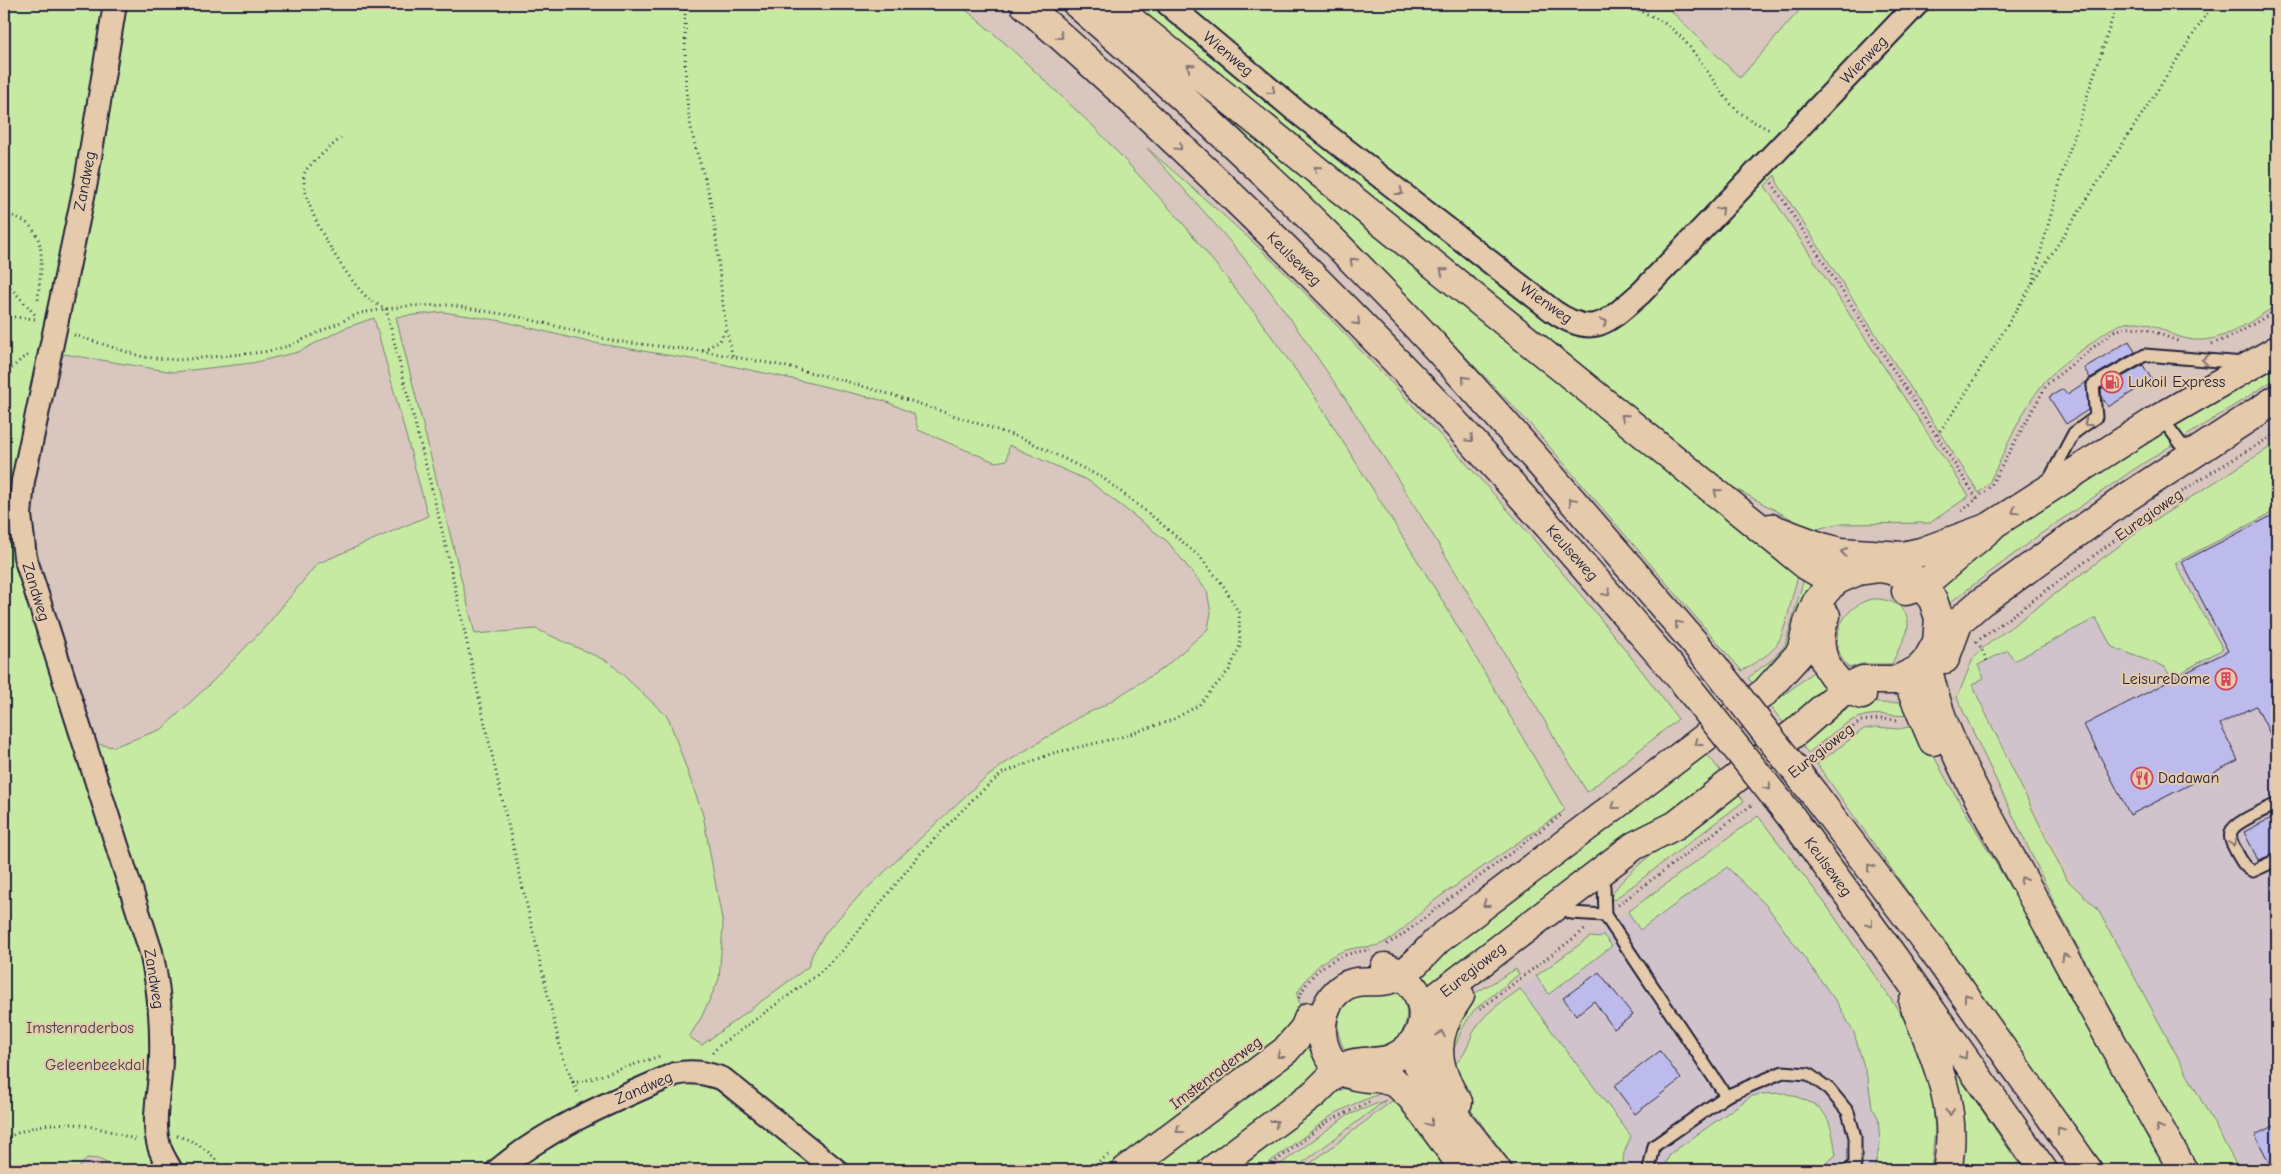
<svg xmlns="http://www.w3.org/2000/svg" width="2281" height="1174" font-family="'Comic Neue',sans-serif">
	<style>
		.built { fill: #d1c3cc }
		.green { fill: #c7eaa3; stroke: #74866f; fill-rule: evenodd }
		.building { fill: #bdbbec; stroke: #22223b }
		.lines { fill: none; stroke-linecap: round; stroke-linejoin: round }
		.lane-casing { stroke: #22223b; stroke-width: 15 }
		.street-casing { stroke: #22223b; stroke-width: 26 }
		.secondary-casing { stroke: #22223b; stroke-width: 31 }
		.primary-casing { stroke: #22223b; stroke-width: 31 }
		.highway-casing { stroke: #22223b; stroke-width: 31 }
		.path { stroke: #22223b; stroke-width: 3; stroke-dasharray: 1 4; stroke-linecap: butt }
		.lane { stroke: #e5caac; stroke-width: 11 }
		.street { stroke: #e5caac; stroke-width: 22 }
		.secondary { stroke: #e5caac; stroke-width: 28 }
		.primary { stroke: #e5caac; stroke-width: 28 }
		.highway { stroke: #e5caac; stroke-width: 28 }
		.highway-bridge-casing { stroke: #22223b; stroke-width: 31; stroke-linecap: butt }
		.highway-bridge { stroke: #e5caac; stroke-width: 28 }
		.oneway { stroke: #847674 }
		.labels { text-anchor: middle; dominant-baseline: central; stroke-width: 4; stroke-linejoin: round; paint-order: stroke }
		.street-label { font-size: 16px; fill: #22223b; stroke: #e5caac }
		.poi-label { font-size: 16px; fill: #22223b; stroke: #e5caac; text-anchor: start }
		.park-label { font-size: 16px; fill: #3b404b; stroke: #e5caac }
	</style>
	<rect width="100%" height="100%" fill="#d9c6bf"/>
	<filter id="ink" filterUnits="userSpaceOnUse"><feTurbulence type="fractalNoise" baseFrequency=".02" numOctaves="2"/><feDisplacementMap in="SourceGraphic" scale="10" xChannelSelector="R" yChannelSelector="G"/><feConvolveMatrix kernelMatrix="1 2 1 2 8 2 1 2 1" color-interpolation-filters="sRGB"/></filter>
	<g filter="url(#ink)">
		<path class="built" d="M2277 473V1170H2242L2060 856 1972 685 1984 678 1978 665 2008 650Z
			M1727 866 1766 905 1838 1004 1854 1033 1868 1080 1872 1107 1878 1117 1880 1144 1874 1170H1817L1836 1155 1833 1131 1824 1111 1808 1100 1784 1093 1760 1094 1750 1097 1670 1154 1663 1170H1622L1624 1153 1631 1136 1520 989 1628 912 1640 930Z"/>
		<path class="green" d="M4 4H959L1007 45 1096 129 1181 221 1256 315 1313 394 1439 595 1565 810 1432 902C1417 916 1402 932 1385 942 1375 948 1365 946 1355 948 1328 953 1310 970 1297 994L1301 1010 1294 1028 1115 1170H851L725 1067 698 1062 492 1170H119L99 1159 87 1158 77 1170H4ZM443 312 502 321 588 342 722 364 802 381 885 401 914 414 918 430 995 462 1007 460 1009 445 1089 481 1168 542 1207 591 1211 613 1208 629 1165 667 1103 706 1079 717 1004 764 977 785 858 897 826 932 813 953 808 967 702 1045 689 1037 701 1018 719 979 723 925 703 815 668 717 609 662 536 629 475 634 396 317ZM374 318 428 516 317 564 267 625 211 683 162 729 113 747 92 743 27 529 48 387 64 354 174 372 252 363 298 352 345 328Z
			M1135 4H1664L1740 78 1805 4H1923L1933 11 1940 4H2277V305C2247 323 2217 349 2180 337 2165 332 2153 323 2137 322 2118 321 2104 333 2090 344 2072 357 2052 370 2039 389 2018 417 2005 452 1989 483L1979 493 1778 184 1775 175 1765 186 1969 496 1930 523 1837 524 1812 530 1725 483 1310 153Z
			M1152 44 1801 569C1791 591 1788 632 1774 648 1767 657 1751 664 1742 671L1530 424 1354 240Z
			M1147 148C1182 179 1218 210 1253 242 1314 300 1371 361 1428 422 1516 517 1602 615 1678 719L1587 792C1486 623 1387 450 1270 291 1232 241 1189 195 1147 148Z
			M2277 364V378L2136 468 2039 535 1948 604 1934 583 2010 528Z
			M2277 443V510L2175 563 2223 649 2171 678 2165 667 2112 647 2096 618 2014 661 2008 650 1978 665 1984 678 1972 685 2066 879 2097 908 2239 1170H2197L2057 908 1957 698 1972 661 1979 651 2147 525Z
			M1805 575 1820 580 1798 641 1754 685 1748 678 1774 658 1785 645Z
			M1871 599C1892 598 1913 608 1907 632 1905 639 1895 655 1892 664H1862L1849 668C1825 643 1840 608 1871 599Z
			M1817 669 1834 686 1786 726 1770 706Z
			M1904 701 1913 715C1898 717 1885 713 1870 715 1847 717 1826 740 1808 753L1801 744C1816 733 1843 706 1861 703 1876 701 1890 706 1904 701Z
			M1915 726 1926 741 1946 779 2095 1031 2171 1170H2105L1817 764 1864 729 1877 727 1898 729Z
			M1706 753 1723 774 1433 992 1416 971Z
			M1737 792 1744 801 1614 900 1611 898C1617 873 1712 810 1737 792Z
			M1758 816 1827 906 1907 1023 1931 1082 1935 1129 1931 1170H1874L1880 1144 1878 1117 1872 1107 1868 1080 1854 1033 1838 1004 1766 905 1727 867 1640 930 1628 912Z
			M1603 935 1612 946 1549 994 1536 976 1590 937 1600 938Z
			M1516 969 1519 974 1474 1010 1463 1027 1453 1051 1446 1047 1472 995Z
			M1520 989 1631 1136 1624 1153 1622 1170H1516L1465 1102 1453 1065C1469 1056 1468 1036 1480 1022 1490 1009 1507 999 1520 989Z
			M1399 990C1412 1010 1409 1037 1384 1045 1371 1049 1358 1045 1345 1050 1333 1031 1335 1002 1361 995 1374 991 1386 998 1399 990Z
			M1309 1035 1328 1065 1201 1170H1149L1192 1137Z
			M1956 1070 1962 1081 2023 1170H1955L1949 1075Z
			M660 1079 705 1080 827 1170H506Z
			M1352 1085 1384 1092 1354 1104 1334 1114 1259 1170H1222L1334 1093Z
			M1784 1093C1826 1105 1830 1113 1836 1155L1817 1170H1663L1670 1154 1750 1097 1760 1094Z
			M1386 1100 1293 1170H1273L1346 1116Z
			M1392 1101H1397L1456 1170H1302Z"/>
		<path class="building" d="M2129 341 2135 352 2090 378 2084 368Z
			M2143 365 2152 380 2108 407 2104 400 2102 401 2101 389Z
			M2086 382 2088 410 2066 424 2049 397 2063 389 2067 394Z
			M2277 513V748L2256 706 2220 724 2238 760 2130 815 2084 725 2228 651 2182 562Z
			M2277 815V853L2258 860 2244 832Z
			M1599 972 1633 1015 1614 1029 1594 1001 1576 1015 1563 998Z
			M1660 1051 1681 1079 1635 1114 1614 1086Z
			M2277 1124V1170H2273L2255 1135Z"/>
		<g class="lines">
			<g class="lane-casing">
				<path id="lane" d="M2161 417 2181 444 2198 449
					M2049 480 2074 433 2096 417 2093 385 2145 355 2244 363
					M2277 804C2267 809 2234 822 2231 832 2229 839 2233 845 2236 851 2241 860 2244 867 2253 871L2277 860
					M1604 886 1605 915 1726 1096
					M1571 913 1605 915
					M1649 1170 1654 1146 1726 1096 1783 1072 1808 1074 1829 1089 1848 1112 1855 1137V1165L1848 1170"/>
			</g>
			<g class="street-casing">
				<path id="street" d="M115 4 86 182 23 481 20 515 25 557 151 952C159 987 162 1022 161 1058 161 1087 151 1118 159 1146 161 1154 167 1163 171 1170
					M1168 4 1296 111 1553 311C1595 340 1608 321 1641 293L1917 4
					M498 1170C551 1126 613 1101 675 1074 693 1070 706 1073 723 1079L836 1170"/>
			</g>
			<g class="secondary-casing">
				<path id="secondary" d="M1126 1170 1285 1051 1304 1029 1309 1017
					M1212 1170 1314 1094 1340 1068"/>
			</g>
			<g class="primary-casing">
				<path id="primary" d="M1972 538 2161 417 2277 350
					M1906 591 1922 586 1989 529
					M1826 616C1811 649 1829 685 1862 695
					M1945 659 1959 621 1980 603 2126 498 2277 399
					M1351 1064C1365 1060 1379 1064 1393 1058 1438 1036 1429 982 1385 967
					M1379 1078C1369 1078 1359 1078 1349 1074 1318 1060 1313 1015 1337 992 1354 976 1369 984 1388 980 1407 976 1425 952 1439 939L1765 692 1801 652 1808 623 1816 603 1830 586 1839 579 1858 571 1880 568 1891 570 1913 578 1922 586 1933 600 1939 618 1937 642 1927 660 1918 670 1897 680H1863L1846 688 1797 731 1676 825 1634 846 1439 995 1429 1006 1423 1022"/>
			</g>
			<g class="highway-casing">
				<path id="highway" d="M1024 4C1163 125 1296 256 1424 390 1514 484 1598 583 1683 681
					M1077 4C1174 88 1269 175 1359 267 1483 392 1595 528 1710 661
					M1111 4 1807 566 1824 576 1839 579
					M1771 528 1822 547 1840 552 1903 556 1921 552 1992 526
					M1930 678C1947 750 1989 816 2024 881 2076 978 2129 1074 2183 1170
					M1912 692 1933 741
					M1814 794 1936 955 2088 1170
					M1789 814 1895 959 2043 1170
					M1913 1002C1935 1057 1960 1110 1947 1170
					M1414 1041 1417 1063 1427 1080 1497 1170
					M1379 1078 1396 1083 1411 1097 1465 1170
					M1458 1102C1432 1063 1433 1034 1460 996"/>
			</g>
			<path class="path" d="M685 4C686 43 683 83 690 122 695 153 708 182 713 214 720 262 720 310 733 357
				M1613 4C1664 14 1681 32 1709 74 1717 86 1726 100 1737 110 1747 119 1758 124 1770 130
				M341 138C335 143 306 167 305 172 296 199 347 281 369 299 374 303 381 306 386 309 408 399 433 488 453 578 487 738 525 897 562 1055L573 1082H581L660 1056
				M1772 183 1978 500
				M4 212C12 216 25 220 31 227 49 247 38 279 38 303
				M4 280 37 317
				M2032 283 2063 171 2117 4
				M4 316 36 319
				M74 335 143 357 178 360 264 352 289 346 360 313 405 306 450 305 520 317 614 341 702 351 779 365 842 380 905 399 1024 439 1103 478 1157 520 1201 558 1223 585 1239 613 1240 646 1229 670 1199 705 1172 720 1118 738 1053 753 1003 773 977 795 919 855 844 949 817 975 720 1045 710 1055
				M2212 344 2235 335 2277 310
				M703 350 720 341 725 330
				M4 375 24 357 29 355
				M1937 435 1956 409 2031 286 2213 4
				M1962 511 1990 487 2047 384 2114 331C2143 322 2153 333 2178 341
				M1976 642 2160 507 2202 478 2277 433
				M1980 646 1987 661
				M1813 757 1861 721 1880 719 1899 720
				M1618 905 1753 804
				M1387 944 1398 938 1561 815
				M1299 998C1312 967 1338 953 1370 950
				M1480 1009 1587 928
				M573 1082 579 1096
				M177 1136C197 1141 213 1153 223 1170
				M4 1140C49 1113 91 1124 137 1140
				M1087 1170 1108 1155
				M1264 1170 1327 1122 1371 1101"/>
			<use href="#lane" class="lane"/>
			<use href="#street" class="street"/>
			<use href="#secondary" class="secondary"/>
			<use href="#primary" class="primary"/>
			<use href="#highway" class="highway"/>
			<g class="highway-bridge-casing">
				<path id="highway-bridge" d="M1710 661 1814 794
					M1683 681 1789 814"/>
			</g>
			<use href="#highway-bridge" class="highway-bridge"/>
		</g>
		<defs><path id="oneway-chevron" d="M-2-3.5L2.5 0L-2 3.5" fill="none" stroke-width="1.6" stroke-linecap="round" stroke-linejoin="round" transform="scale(1.25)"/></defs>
		<g class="oneway">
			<use href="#oneway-chevron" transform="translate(1060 36) rotate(41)"/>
			<use href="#oneway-chevron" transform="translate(1190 67) rotate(-141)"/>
			<use href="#oneway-chevron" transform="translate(1272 91) rotate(40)"/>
			<use href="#oneway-chevron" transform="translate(1179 147) rotate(44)"/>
			<use href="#oneway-chevron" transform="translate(1317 169) rotate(-141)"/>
			<use href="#oneway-chevron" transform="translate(1400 192) rotate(38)"/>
			<use href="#oneway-chevron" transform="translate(1721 210) rotate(-46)"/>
			<use href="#oneway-chevron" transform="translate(1353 261) rotate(-136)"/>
			<use href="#oneway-chevron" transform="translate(1443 271) rotate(-141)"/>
			<use href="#oneway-chevron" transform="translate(1357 322) rotate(45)"/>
			<use href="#oneway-chevron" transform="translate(1604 322) rotate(-26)"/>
			<use href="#oneway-chevron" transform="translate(2205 360) rotate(-175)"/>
			<use href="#oneway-chevron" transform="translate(1465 379) rotate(-132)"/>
			<use href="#oneway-chevron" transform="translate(1624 417) rotate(-141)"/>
			<use href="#oneway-chevron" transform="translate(2087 423) rotate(143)"/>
			<use href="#oneway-chevron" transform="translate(1470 439) rotate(47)"/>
			<use href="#oneway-chevron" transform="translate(1717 492) rotate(-141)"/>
			<use href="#oneway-chevron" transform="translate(1572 501) rotate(-131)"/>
			<use href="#oneway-chevron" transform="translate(2015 511) rotate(147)"/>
			<use href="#oneway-chevron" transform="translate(1844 552) rotate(-172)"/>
			<use href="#oneway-chevron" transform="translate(1607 593) rotate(49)"/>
			<use href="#oneway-chevron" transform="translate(1678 624) rotate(-131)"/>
			<use href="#oneway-chevron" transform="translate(1698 743) rotate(143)"/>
			<use href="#oneway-chevron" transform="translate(1768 787) rotate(51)"/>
			<use href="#oneway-chevron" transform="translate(1615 806) rotate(143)"/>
			<use href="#oneway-chevron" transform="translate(2233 843) rotate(72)"/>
			<use href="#oneway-chevron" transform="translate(1870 867) rotate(-127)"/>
			<use href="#oneway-chevron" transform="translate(2023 880) rotate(-118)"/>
			<use href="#oneway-chevron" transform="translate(1486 904) rotate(143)"/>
			<use href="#oneway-chevron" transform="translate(1870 924) rotate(54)"/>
			<use href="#oneway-chevron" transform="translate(2065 957) rotate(-118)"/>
			<use href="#oneway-chevron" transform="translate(1967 997) rotate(-125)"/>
			<use href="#oneway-chevron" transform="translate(1441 1034) rotate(-79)"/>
			<use href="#oneway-chevron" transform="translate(1280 1055) rotate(142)"/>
			<use href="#oneway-chevron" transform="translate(1964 1056) rotate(55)"/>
			<use href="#oneway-chevron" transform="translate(1950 1112) rotate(83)"/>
			<use href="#oneway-chevron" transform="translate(1275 1123) rotate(-37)"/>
			<use href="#oneway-chevron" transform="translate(1430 1123) rotate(53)"/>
			<use href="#oneway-chevron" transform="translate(2159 1128) rotate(-119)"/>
			<use href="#oneway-chevron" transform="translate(1179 1130) rotate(143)"/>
			<use href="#oneway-chevron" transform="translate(2060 1130) rotate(-125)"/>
		</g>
	</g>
	<defs>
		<g id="fuel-ring" transform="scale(1.125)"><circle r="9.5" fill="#e5caac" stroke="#d1495b" stroke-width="1.5"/><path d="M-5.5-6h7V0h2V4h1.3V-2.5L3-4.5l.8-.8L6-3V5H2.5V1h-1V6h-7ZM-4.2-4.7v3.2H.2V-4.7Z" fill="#d1495b"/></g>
		<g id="building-ring" transform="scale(1.125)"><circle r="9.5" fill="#e5caac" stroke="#d1495b" stroke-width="1.5"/><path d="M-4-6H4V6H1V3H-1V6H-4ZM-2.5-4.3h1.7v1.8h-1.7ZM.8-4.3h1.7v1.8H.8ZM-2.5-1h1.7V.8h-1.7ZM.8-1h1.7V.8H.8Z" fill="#d1495b"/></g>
		<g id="restaurant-ring" transform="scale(1.125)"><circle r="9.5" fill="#e5caac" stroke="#d1495b" stroke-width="1.5"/><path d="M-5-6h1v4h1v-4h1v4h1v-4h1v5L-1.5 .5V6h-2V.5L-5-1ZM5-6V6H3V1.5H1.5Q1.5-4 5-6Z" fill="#d1495b"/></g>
	</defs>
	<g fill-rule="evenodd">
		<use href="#fuel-ring" x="2112" y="382"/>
		<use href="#building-ring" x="2226" y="679"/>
		<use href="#restaurant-ring" x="2142" y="778"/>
	</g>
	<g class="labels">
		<g class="street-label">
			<text transform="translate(1228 54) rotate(40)">Wienweg</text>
			<text transform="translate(1864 60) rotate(-46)">Wienweg</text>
			<text transform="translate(85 181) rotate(-79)">Zandweg</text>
			<text transform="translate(1294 259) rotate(45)">Keulseweg</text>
			<text transform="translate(1546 303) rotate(35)">Wienweg</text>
			<text transform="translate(2149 515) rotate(-35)">Euregioweg</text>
			<text transform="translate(1572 553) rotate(48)">Keulseweg</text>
			<text transform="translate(36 592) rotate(73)">Zandweg</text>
			<text transform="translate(1821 751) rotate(-38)">Euregioweg</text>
			<text transform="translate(1828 867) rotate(54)">Keulseweg</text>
			<text transform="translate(1473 970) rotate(-38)">Euregioweg</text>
			<text transform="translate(154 979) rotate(81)">Zandweg</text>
			<text transform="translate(1216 1073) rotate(-37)">Imstenraderweg</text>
			<text transform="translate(644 1088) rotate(-23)">Zandweg</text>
		</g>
		<g class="poi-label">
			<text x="2128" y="382">Lukoil Express</text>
			<text x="2210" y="679" text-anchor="end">LeisureDome</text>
			<text x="2158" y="778">Dadawan</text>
		</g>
		<g class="park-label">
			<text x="80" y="1028">Imstenraderbos</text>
			<text x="95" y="1065">Geleenbeekdal</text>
		</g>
	</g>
	<rect width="2281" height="1174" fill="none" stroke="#e5caac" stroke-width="20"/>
	<rect x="10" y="10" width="2261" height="1154" fill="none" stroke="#22223b" stroke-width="2" filter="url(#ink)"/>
</svg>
